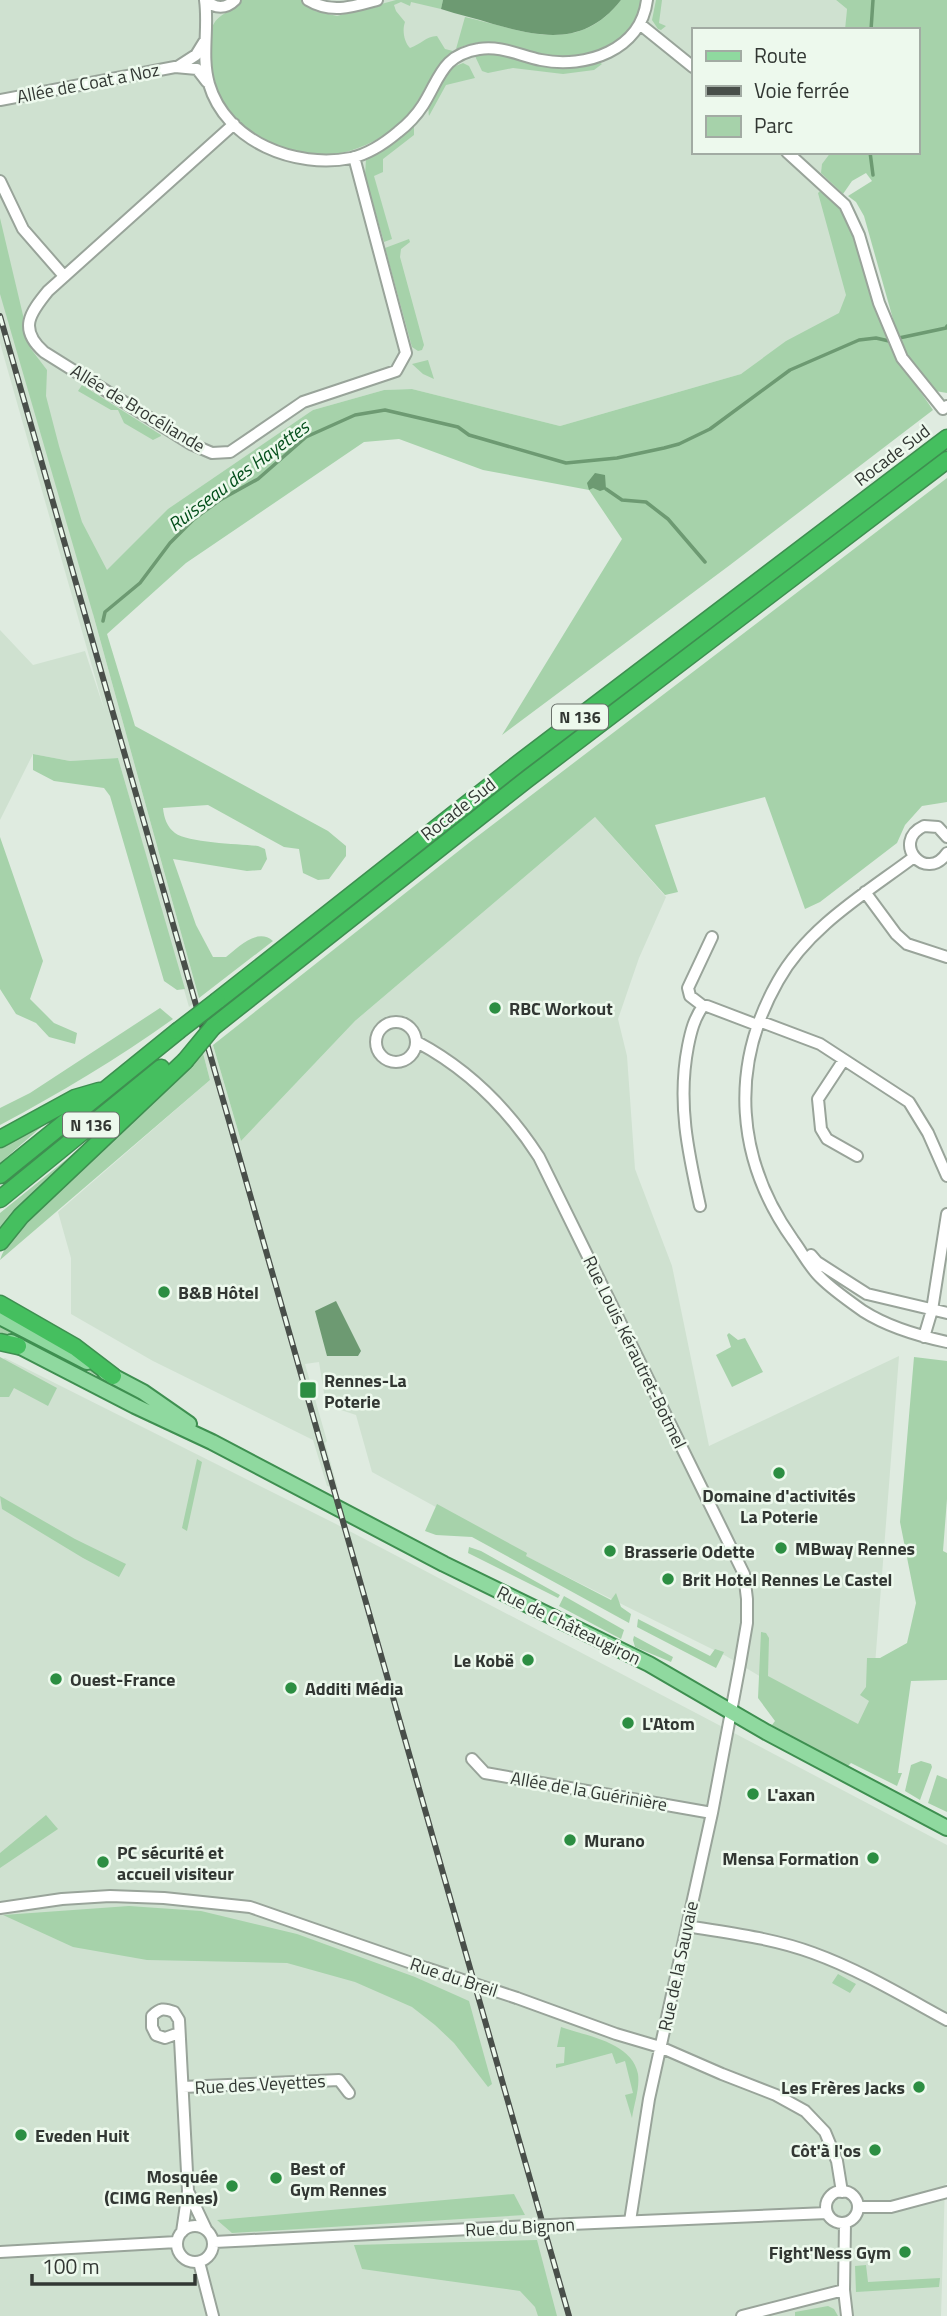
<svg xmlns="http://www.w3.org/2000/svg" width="947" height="2316" font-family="'Titillium Web',sans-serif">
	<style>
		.built { fill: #cfe1d0 }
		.green { fill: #a6d2aa }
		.water { fill: #6d9a72 }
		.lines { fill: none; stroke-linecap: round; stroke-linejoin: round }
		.stream { stroke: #6d9a72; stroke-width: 3.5 }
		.minor-casing { stroke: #99a49a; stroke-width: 14 }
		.major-casing { stroke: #3e8f50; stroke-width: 18 }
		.highway-casing { stroke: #3e8f50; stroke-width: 19 }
		.minor { stroke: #fff; stroke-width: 10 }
		.major { stroke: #8fd99f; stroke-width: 14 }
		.highway { stroke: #45bf5f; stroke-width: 16 }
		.rail-casing { stroke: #494f4a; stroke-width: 6 }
		.rail { stroke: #edf9ed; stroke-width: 3.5; stroke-dasharray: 10; stroke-linecap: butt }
		.minor-bridge-casing { stroke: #99a49a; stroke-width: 14; stroke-linecap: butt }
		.highway-bridge-casing { stroke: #3e8f50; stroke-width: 19; stroke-linecap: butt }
		.minor-bridge { stroke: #fff; stroke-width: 10 }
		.highway-bridge { stroke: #45bf5f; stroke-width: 16 }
		.poi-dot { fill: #2c8e42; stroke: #edf9ed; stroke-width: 2.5 }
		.labels { text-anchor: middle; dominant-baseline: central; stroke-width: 5; stroke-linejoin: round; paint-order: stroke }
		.shield { fill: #edf9ed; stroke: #6a716b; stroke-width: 2 }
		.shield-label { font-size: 16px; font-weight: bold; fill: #323733 }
		.street-label { font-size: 18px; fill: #323733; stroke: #edf9ed }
		.poi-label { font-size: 18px; font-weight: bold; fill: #323733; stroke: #edf9ed; text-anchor: start }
		.water-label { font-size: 19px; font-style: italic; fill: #044f1b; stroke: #edf9ed }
	</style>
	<rect width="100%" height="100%" fill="#dfebe0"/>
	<path class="built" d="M0 0H836L847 9 846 30H693V152H839L821 195 861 322 741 374 560 426 412 389 384 390 313 410 93 614 199 998 189 1007 118 758 70 761 33 754 0 820V630L33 665 85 651 105 712 0 343Z
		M595 817 666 897 639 958 618 1019 627 1056 635 1169 672 1266 709 1446 899 1356 870 1729 857 1728 766 1680 726 1656 525 1556 372 1472 356 1415 326 1405 319 1362 305 1364 327 1441 325 1443 338 1489 327 1486 313 1440 153 1361 71 1314V1258L58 1212 210 1080 203 1053 213 1045 241 1141 355 1021Z
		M5 1358 336 1524 947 1845V2183L945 2185 941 2316H0V1360Z"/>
	<path class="green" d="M242 0H301L315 11 337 16 396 0H443L441 9 411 2 410 6 401 2 394 5 396 11 405 22C402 30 404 42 410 48 420 45 426 36 437 36L445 49 453 51C432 69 428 86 413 108 400 127 380 140 358 148 296 173 209 125 210 55 210 46 209 36 212 28 217 13 233 12 242 0Z
		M621 0H642C631 47 590 61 545 56 508 52 497 32 456 49L465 17C523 30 577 57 621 0Z
		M656 0H662L659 23 666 26 661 30 658 29 652 20Z
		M836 0H947V393L935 391 921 375 900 344 864 216 856 202 848 196 872 181 866 173 852 181 843 194 821 173 822 164 831 152H917V30H845L847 9Z
		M481 53 498 54 536 65 548 66 598 61 602 64 594 70 563 74 513 68 488 73 482 71 475 56Z
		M463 63 469 66 475 78 446 85 429 116C426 103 439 76 451 68 453 67 461 64 463 63Z
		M414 124V135L383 159V172L374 176 392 239 384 242 365 176 366 159 398 140Z
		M821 190 844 212 851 228 881 323 893 352 933 410 730 565 502 735 622 539 589 490 483 470 399 439 364 442 186 563 107 634 135 726 328 831 346 846V856L329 879 318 880 303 873 299 849 284 847 208 805 163 808C164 818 167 827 175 833 188 843 240 844 258 846L265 849 267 859 261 870 247 871 173 859 196 925 213 957H226C238 948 257 927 273 941L199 998 93 614 0 294V218L31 349 47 370 46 396 59 446 82 522 107 570 168 509 313 410 384 390 412 389 560 426 741 374 786 341 839 313 846 295 818 193Z
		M409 239 410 242 401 249 400 257 424 345 422 350 418 351 412 347 385 248Z
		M428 360 434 379 423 374 412 364Z
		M82 385 161 435V436L153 440 124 423 118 410H111L78 391Z
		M947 478V802L922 806 905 825 897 843 820 902 805 909 765 797 655 825 678 892 665 895 595 817 355 1021 241 1141 213 1045 470 842Z
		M33 754 70 761 118 758 185 989 177 990 164 981 110 796 104 788 54 781 33 770Z
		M0 837 43 961 30 999 54 1023 77 1033 75 1044 49 1037 36 1023 16 1014 0 989Z
		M160 1008 173 1019C117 1059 60 1093 0 1125V1108L30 1093Z
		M203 1053 210 1080 0 1260C4 1245 19 1231 29 1218L177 1073Z
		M47 1122 0 1163V1145Z
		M99 1133 0 1234V1213Z
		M0 1323 110 1380 108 1382 45 1348 38 1350 0 1332Z
		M729 1333 738 1340 745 1338 763 1372 732 1387 716 1355 731 1347 727 1335Z
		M0 1357 57 1388 48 1406 14 1388 9 1397H0Z
		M914 1357 947 1361V1499L943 1551 947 1553V1680L911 1681 898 1773H902L897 1786 851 1763 848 1766 834 1762 772 1725 775 1721 758 1698 761 1632 766 1633 769 1638 768 1676 858 1724 869 1701 860 1695 866 1687 867 1658H880L907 1643 916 1603 900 1522Z
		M197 1459 202 1462 187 1531 182 1528Z
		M0 1496 75 1539 126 1564 119 1577 83 1558 2 1509Z
		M437 1504 527 1553 526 1556 611 1600 616 1593 621 1607 631 1614 629 1623 472 1537 436 1535 425 1531Z
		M469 1547 481 1551 560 1595 558 1598 468 1553Z
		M564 1596 624 1630 621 1639 559 1606Z
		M638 1619 710 1656 715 1649 724 1652 716 1668 637 1627Z
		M634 1636 673 1657 671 1662 635 1647 633 1640Z
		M921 1761 931 1764 932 1767 920 1800 905 1791 911 1765Z
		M937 1775 947 1779V1812L928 1803Z
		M46 1815 58 1829 0 1868V1853Z
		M129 1906 201 1911 297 1934 415 1977 469 2001 492 2084 488 2087 454 2043 435 2025 412 2007 355 1982 287 1963 147 1960 73 1947 3 1915Z
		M838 1974 856 1984 850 1993 832 1983Z
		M561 2027C586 2036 632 2042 638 2074 640 2088 634 2104 632 2118L625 2095 633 2093 625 2061 616 2064 612 2053 556 2068V2064L564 2063 565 2047H557Z
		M514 2194 525 2215 232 2233 217 2220Z
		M537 2240 557 2316H538L535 2307 520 2291 362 2269 354 2245Z
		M866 2265 868 2282 940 2278 939 2287 856 2292 855 2266Z
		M828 2306 834 2309 838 2316H795V2312Z"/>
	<path class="water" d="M443 0H621C585 46 543 38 493 24 476 18 458 15 441 9Z
		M595 473 605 475 606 489 600 491 593 488 589 490 587 483Z
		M336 1301 361 1351 358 1356H327L315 1311Z"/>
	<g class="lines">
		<path class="stream" d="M871 30 873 0
			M870 152 873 175
			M899 338 946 328 947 326
			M606 489 622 500 646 502 668 519 705 562
			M103 621 105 612 140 583 170 543 194 519 220 500 258 479 306 437 355 415 385 410 458 427 469 435 566 463 617 458 664 448 679 444 710 429 790 370 859 340 876 338 889 341"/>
		<g class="minor-casing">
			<path id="minor" d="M205 0C209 28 201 56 209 84 226 142 296 169 351 158 368 154 385 143 398 132 407 125 416 116 423 105 440 78 442 55 479 49 500 45 521 56 541 60 586 69 641 50 647 0
				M206 0C215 9 226 9 235 0
				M308 0C331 14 352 7 377 0
				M641 25 693 67
				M179 66 196 55 204 42
				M0 100 175 67 197 69 207 82
				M234 124 48 291C30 313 18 329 44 352L191 444 212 453 230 452 303 402 396 371 406 353 354 157
				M787 152 845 205 859 235 879 303 902 358 943 409 947 406
				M0 181 23 229 64 276
				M947 837 938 827 924 826C890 842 926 884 947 853
				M914 857C866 893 808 927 778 981 729 1067 736 1160 793 1240 802 1252 810 1268 821 1278 833 1290 849 1301 863 1311 888 1327 919 1336 947 1342
				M865 892 896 934 907 944 947 957
				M703 1006 690 996 688 988 712 937
				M759 1021 820 1044 909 1102 928 1133 947 1176
				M376 1042a20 20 0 1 1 40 0a20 20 0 1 1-40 0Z
				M417 1042C468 1069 508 1109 539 1157L744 1574 747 1599V1623L740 1664 712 1813 649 2099 630 2221
				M843 1061 818 1099 821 1129 827 1139 857 1156
				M700 1206C688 1152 677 1102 688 1046 691 1031 694 1019 703 1006H707L757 1025
				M811 1255 817 1262 867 1294 947 1313
				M924 1337 932 1310 947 1214
				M472 1759 485 1773 712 1813
				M0 1908 62 1899 110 1896 164 1898 250 1907 426 1968
				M687 1926C728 1933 773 1938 813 1953 860 1970 903 1996 947 2020
				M517 1998 616 2034 660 2047 722 2074 776 2095 805 2111 825 2132 837 2161 842 2192
				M179 2033 165 2038 156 2035 152 2027V2016C160 2008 164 2008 174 2012L179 2020 188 2191 182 2232
				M183 2087 339 2080 349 2093
				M188 2191 206 2229
				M826 2207a16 16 0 1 1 32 0a16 16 0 1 1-32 0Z
				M858 2207H891L947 2192
				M571 2224 827 2213
				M177 2244a18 18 0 1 1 36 0a18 18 0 1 1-36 0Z
				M214 2242 510 2227
				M0 2252 177 2242
				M199 2262 213 2316
				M844 2290 845 2223
				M742 2316 844 2290 847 2316"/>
		</g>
		<g class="major-casing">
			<path id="major" d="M0 1317 87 1362
				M11 1342 135 1406 212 1442 444 1564 649 1664 766 1732 947 1828
				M105 1372 143 1392 189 1424"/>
		</g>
		<g class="highway-casing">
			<path id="highway" d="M217 1001 519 763 947 438
				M213 1027 526 780 947 460
				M0 1139 75 1098 99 1091
				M0 1175 178 1031
				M0 1199 161 1068
				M0 1242 21 1216 185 1061
				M0 1304 75 1347 113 1376
				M0 1342 18 1346"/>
		</g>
		<use href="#minor" class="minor"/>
		<use href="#major" class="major"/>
		<use href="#highway" class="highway"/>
		<g class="rail-casing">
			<path id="rail" d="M0 316 569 2316"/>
		</g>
		<use href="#rail" class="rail"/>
		<g class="minor-bridge-casing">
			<path id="minor-bridge" d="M426 1968 517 1998
				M510 2227 571 2224"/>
		</g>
		<g class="highway-bridge-casing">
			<path id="highway-bridge" d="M178 1031 217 1001
				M185 1061 213 1027"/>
		</g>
		<use href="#minor-bridge" class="minor-bridge"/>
		<use href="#highway-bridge" class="highway-bridge"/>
	</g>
	<g class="poi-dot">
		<circle cx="495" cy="1008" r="7"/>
		<circle cx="164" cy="1292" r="7"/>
		<rect x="299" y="1381" width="18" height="18" rx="3.5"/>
		<circle cx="779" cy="1473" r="7"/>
		<circle cx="781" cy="1548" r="7"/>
		<circle cx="610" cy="1551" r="7"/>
		<circle cx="668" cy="1579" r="7"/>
		<circle cx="528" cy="1660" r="7"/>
		<circle cx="56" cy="1679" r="7"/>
		<circle cx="291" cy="1688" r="7"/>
		<circle cx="628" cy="1723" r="7"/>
		<circle cx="753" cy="1794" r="7"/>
		<circle cx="570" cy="1840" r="7"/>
		<circle cx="873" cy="1858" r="7"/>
		<circle cx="103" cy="1862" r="7"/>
		<circle cx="919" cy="2087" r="7"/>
		<circle cx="21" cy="2135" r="7"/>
		<circle cx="875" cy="2150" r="7"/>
		<circle cx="276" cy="2178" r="7"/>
		<circle cx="232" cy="2186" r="7"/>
		<circle cx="905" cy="2252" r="7"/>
	</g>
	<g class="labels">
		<g class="shield">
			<rect x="552" y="704.5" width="56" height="25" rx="5"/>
			<rect x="63" y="1112.5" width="56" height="25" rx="5"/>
		</g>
		<g class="shield-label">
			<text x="580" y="717">N 136</text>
			<text x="91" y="1125">N 136</text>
		</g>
		<g class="street-label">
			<text transform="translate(88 83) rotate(-11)">Allée de Coat a Noz</text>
			<text transform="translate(138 408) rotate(31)">Allée de Brocéliande</text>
			<text transform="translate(892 455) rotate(-37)">Rocade Sud</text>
			<text transform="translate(458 809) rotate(-38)">Rocade Sud</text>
			<text transform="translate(635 1352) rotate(64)">Rue Louis Kérautret-Botmel</text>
			<text transform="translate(569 1625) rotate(26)">Rue de Châteaugiron</text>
			<text transform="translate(589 1791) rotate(10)">Allée de la Guérinière</text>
			<text transform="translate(678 1966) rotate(-78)">Rue de la Sauvaie</text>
			<text transform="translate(454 1977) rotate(18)">Rue du Breil</text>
			<text transform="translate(260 2084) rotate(-3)">Rue des Veyettes</text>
			<text transform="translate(520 2227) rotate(-3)">Rue du Bignon</text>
		</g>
		<g class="poi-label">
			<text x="509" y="1008">RBC Workout</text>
			<text x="178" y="1292">B&amp;B Hôtel</text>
			<text x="324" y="1380">Rennes-La<tspan x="324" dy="21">Poterie</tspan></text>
			<text x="779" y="1495" text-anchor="middle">Domaine d'activités<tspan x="779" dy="21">La Poterie</tspan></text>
			<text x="795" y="1548">MBway Rennes</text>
			<text x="624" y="1551">Brasserie Odette</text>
			<text x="682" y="1579">Brit Hotel Rennes Le Castel</text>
			<text x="514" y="1660" text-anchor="end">Le Kobë</text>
			<text x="70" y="1679">Ouest-France</text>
			<text x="305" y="1688">Additi Média</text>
			<text x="642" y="1723">L'Atom</text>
			<text x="767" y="1794">L'axan</text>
			<text x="584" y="1840">Murano</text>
			<text x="117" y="1852">PC sécurité et<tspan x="117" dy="21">accueil visiteur</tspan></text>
			<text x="859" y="1858" text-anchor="end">Mensa Formation</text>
			<text x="905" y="2087" text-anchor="end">Les Frères Jacks</text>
			<text x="35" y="2135">Eveden Huit</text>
			<text x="861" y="2150" text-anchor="end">Côt'à l'os</text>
			<text x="290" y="2168">Best of<tspan x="290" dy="21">Gym Rennes</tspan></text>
			<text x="218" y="2176" text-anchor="end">Mosquée<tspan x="218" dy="21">(CIMG Rennes)</tspan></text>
			<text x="891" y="2252" text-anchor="end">Fight'Ness Gym</text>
		</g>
		<g class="water-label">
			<text transform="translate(238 475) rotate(-37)">Ruisseau des Hayettes</text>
		</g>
	</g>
	<rect x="692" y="28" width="228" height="126" fill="#edf9ed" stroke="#a2aba3" stroke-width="2"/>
	<rect x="706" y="51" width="35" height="10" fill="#8fd99f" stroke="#a2aba3" stroke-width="2"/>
	<text x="754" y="63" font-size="21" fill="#323733">Route</text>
	<rect x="706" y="86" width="35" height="10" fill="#494f4a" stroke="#a2aba3" stroke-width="2"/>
	<text x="754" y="98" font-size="21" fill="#323733">Voie ferrée</text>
	<rect x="706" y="116" width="35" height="21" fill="#a6d2aa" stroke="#a2aba3" stroke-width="2"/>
	<text x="754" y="133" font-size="21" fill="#323733">Parc</text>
	<path d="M32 2274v10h163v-10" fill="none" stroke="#323733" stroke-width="3.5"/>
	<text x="42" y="2274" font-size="21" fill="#323733" stroke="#edf9ed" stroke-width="5" paint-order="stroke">100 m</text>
</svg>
